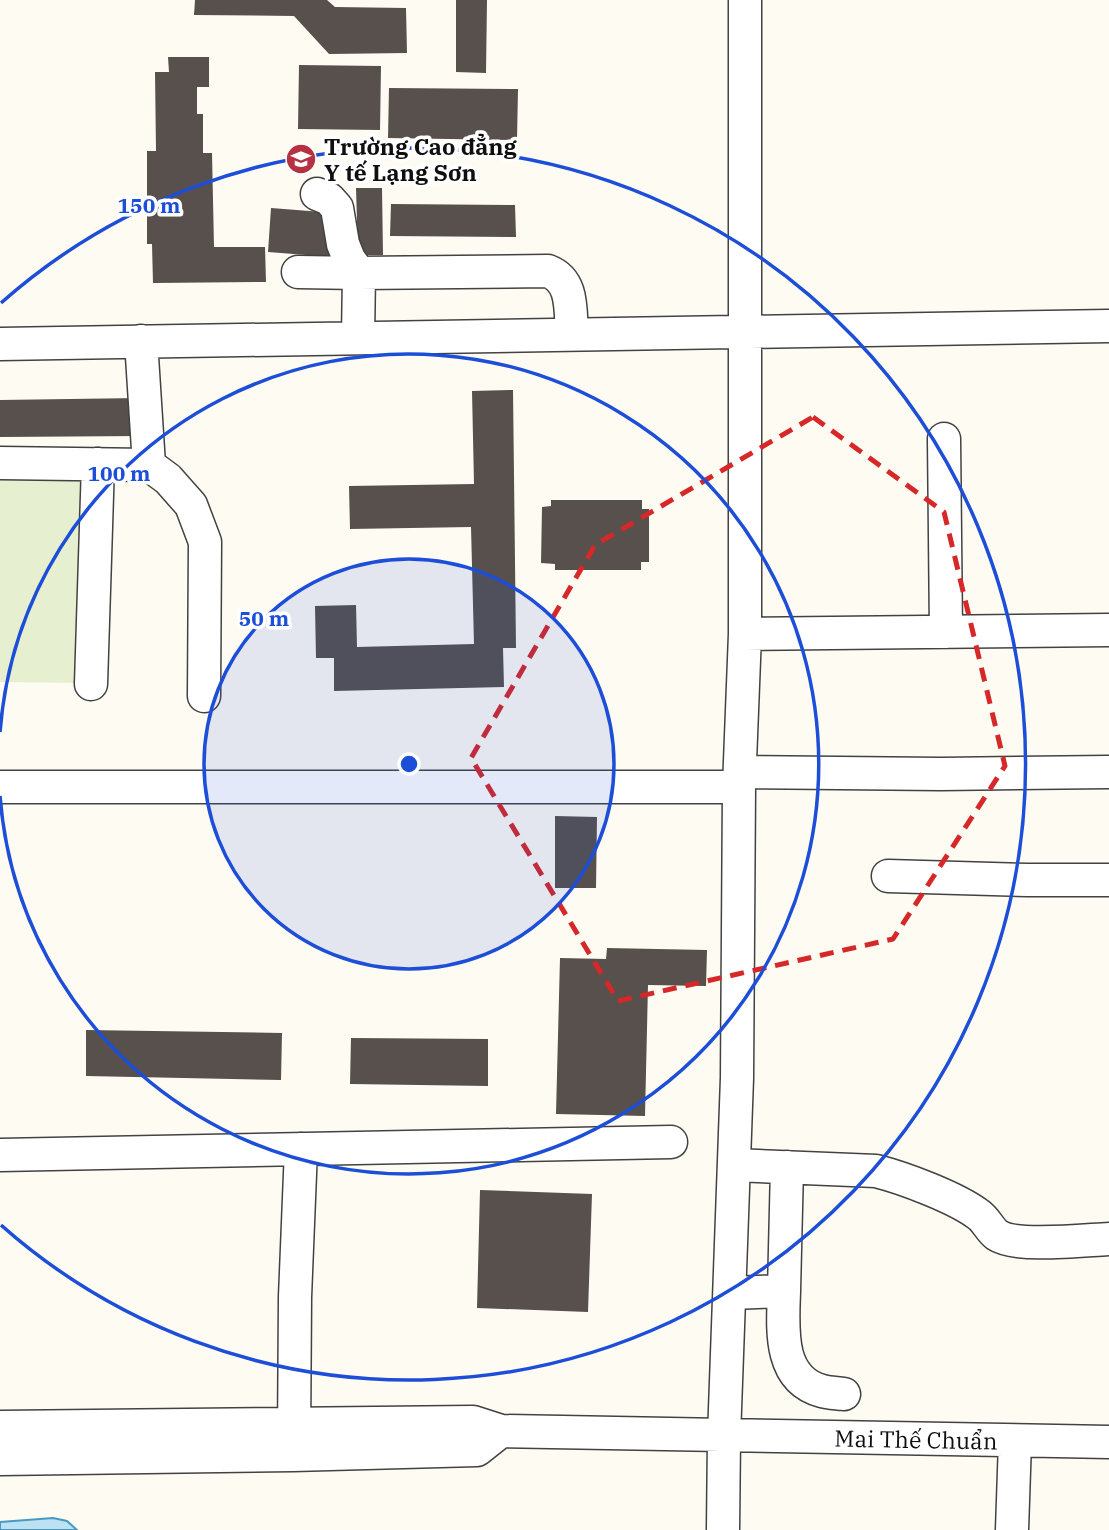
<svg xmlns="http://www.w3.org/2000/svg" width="1109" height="1530" font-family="'IBM Plex Serif',serif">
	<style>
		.pitch { fill: #e6efcf }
		.water { fill: #bbe1f2; stroke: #479bc3; stroke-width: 2 }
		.building { fill: #57504c }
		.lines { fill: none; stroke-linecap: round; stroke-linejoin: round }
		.minor-casing { stroke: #424242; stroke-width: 35 }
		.minor { stroke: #fff; stroke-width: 32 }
		.marked { fill: none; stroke: #d62828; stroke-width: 5; stroke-dasharray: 14 9; stroke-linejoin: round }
		.ring { fill: none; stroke: #1d4ed8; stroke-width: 3.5 }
		.labels { text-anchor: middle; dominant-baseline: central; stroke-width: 7; stroke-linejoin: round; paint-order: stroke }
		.poi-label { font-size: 23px; font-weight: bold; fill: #0f0f0f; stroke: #fff; text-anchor: start }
		.street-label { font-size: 23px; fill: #0f0f0f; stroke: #fff }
		.centre { fill: #1d4ed8; stroke: #fff; stroke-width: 3.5 }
		.ring-label { font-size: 21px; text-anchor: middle; font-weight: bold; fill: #1d4ed8; stroke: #fff; stroke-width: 7; stroke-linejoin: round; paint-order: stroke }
	</style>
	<rect width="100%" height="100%" fill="#fefbf3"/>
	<path class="pitch" d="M0 475H82L81 683 0 682Z"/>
	<path class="water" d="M53 1518 67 1521 77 1530H0V1522Z"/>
	<path class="building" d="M195 0H327L335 7 406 8 407 53 329 54 294 16 194 15Z
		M456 0H487L486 73 456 72Z
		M168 57H209V87H197V114H203V153H212L214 247H265L266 282 153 283 152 244H147V151H156L155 72H169Z
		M299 65 381 66 380 130 298 129Z
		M389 88 518 89 517 140 388 138Z
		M356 188H382L383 255H358Z
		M391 204 515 205 516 237 390 236Z
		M271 208 335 213 332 257 268 252Z
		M513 390 516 648H503L504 687 334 691V658H316L315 606 356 605 357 647 474 644 471 527 350 529 349 486 474 484 472 391Z
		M140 398 141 436 0 437V400Z
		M551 500H642V509H649V562H641V570H555V564L541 563 542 507 551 506Z
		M555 816 597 817 596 888H555Z
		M607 948 707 950 706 986 648 985 645 1116 556 1114 560 958 606 959Z
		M86 1030 282 1033 281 1080 86 1076Z
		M351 1038 488 1039V1086L350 1084Z
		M480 1190 592 1194 588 1312 477 1308Z"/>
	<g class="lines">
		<g class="minor-casing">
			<path id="minor" d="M317 194 329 199 337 208 343 244 349 259 359 273
				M298 272 359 273
				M358 338 359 273 548 271C574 281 570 310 572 334
				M0 344 1109 326
				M944 439 946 632
				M0 463 149 465 141 341
				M149 465 168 479 191 505 205 542 204 696
				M745 634 1109 630
				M91 684 98 464
				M740 772 941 774 1109 772
				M0 787H739
				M888 876 1028 880H1109
				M0 1155 671 1142
				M735 1165 876 1171C904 1178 957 1198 979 1215 986 1220 990 1230 997 1235 1016 1248 1085 1240 1109 1239
				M784 1291C783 1326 777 1379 822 1391 829 1393 837 1393 844 1394
				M731 1293 784 1291 787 1167
				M0 1427 473 1422 501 1431 1109 1442
				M294 1441 295 1297 301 1149
				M0 1459 293 1455 477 1450 501 1431
				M723 1530 724 1437 737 1078 739 787 745 634V0
				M1012 1530 1015 1441"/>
		</g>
		<use href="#minor" class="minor"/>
	</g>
	<path class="marked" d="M813 417 944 512 1005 766 893 939 618 1001 471 758 595 545Z"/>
	<circle cx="409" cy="764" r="205" fill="#1d4ed8" fill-opacity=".12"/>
	<g class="ring">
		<circle cx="409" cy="764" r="205"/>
		<path d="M0 732A410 410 0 1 1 0 796"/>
		<path d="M1 303A616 616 0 1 1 1 1225"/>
	</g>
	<defs>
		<g id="university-disc" transform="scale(1.575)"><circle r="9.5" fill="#b63141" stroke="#fff"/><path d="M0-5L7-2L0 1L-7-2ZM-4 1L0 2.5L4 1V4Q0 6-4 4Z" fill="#fff"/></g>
	</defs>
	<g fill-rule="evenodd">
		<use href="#university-disc" x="301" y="159"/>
	</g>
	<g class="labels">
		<g class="poi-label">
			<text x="324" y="146">Trường Cao đẳng<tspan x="324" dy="26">Y tế Lạng Sơn</tspan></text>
		</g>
		<g class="street-label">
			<text transform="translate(916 1439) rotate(1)">Mai Thế Chuẩn</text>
		</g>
	</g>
	<circle cx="409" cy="764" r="10" class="centre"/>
	<g class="ring-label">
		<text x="149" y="213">150 m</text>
		<text x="119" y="481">100 m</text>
		<text x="264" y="626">50 m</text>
	</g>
</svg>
